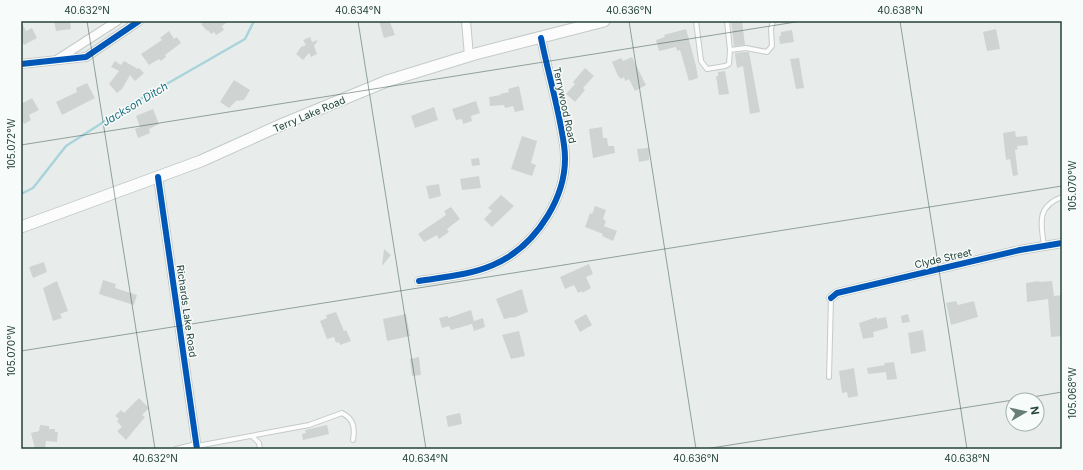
<svg xmlns="http://www.w3.org/2000/svg" width="1083" height="470" font-family="Inter,sans-serif">
	<style>
		.lines { fill: none; stroke-linecap: round; stroke-linejoin: round }
		.stream { stroke: #a9d4db; stroke-width: 2.5 }
		.building { fill: #cfd4d2 }
		.lane-casing { stroke: #c5cac8; stroke-width: 6 }
		.street-casing { stroke: #c5cac8; stroke-width: 10 }
		.secondary-casing { stroke: #c3cbc8; stroke-width: 13 }
		.lane { stroke: #fcfcfc; stroke-width: 4 }
		.street { stroke: #fcfcfc; stroke-width: 8 }
		.secondary { stroke: #fcfcfc; stroke-width: 11 }
		.cycleway-casing { stroke: #f7fbf9; stroke-width: 8 }
		.cycleway { stroke: #0057b8; stroke-width: 6 }
		.ticks { fill: none; stroke: #24423a; stroke-width: 1; stroke-opacity: 0.45 }
		.labels { text-anchor: middle; dominant-baseline: central; stroke-width: 3; stroke-linejoin: round; paint-order: stroke }
		.street-label { font-size: 10px; fill: #24423a; stroke: #f7fbf9 }
		.water-label { font-size: 11px; font-style: italic; fill: #1c6f80; stroke: #f7fbf9 }
		.neatline { fill: none; stroke: #24423a; stroke-width: 1.5 }
		.ticks-label { font-size: 10px; text-anchor: middle; fill: #24423a }
	</style>
	<rect width="100%" height="100%" fill="#e8edeb"/>
	<g class="lines">
		<path class="stream" d="M21 194 33 188 66 146 130 105 245 39 254 21"/>
	</g>
	<path class="building" d="M21 21 26 31 32 28 37 38 24 45 21 39Z
		M54 21H70L71 29 56 31Z
		M205 21H229L222 26 224 30 216 35 214 32 211 34 208 30 207 31 201 24Z
		M379 21 390 22 395 35 384 38Z
		M731 21H742L745 45 734 46Z
		M686 29 696 66 698 78 689 81 680 50 677 51 676 47 659 51 656 40 665 37 664 35Z
		M996 29 1000 49 987 51 983 32Z
		M792 30 794 42 780 44 779 36H781V32Z
		M169 31 174 39 177 37 181 43 165 55 166 57 161 61 159 59 149 65 141 54 162 40 160 38Z
		M310 37 312 42 318 40 314 46 317 54 311 57 309 53 303 60 296 54 301 47 306 45 303 40Z
		M746 52H749L760 112 750 114 743 66 737 68 735 55V53Z
		M632 57 646 85 635 91 629 79 625 81 624 77 621 79 618 76 612 62 621 58 623 61Z
		M799 58 804 88 796 89 790 59Z
		M115 61 121 65 124 61 138 69 139 68 144 73 135 81 130 75 122 89 117 93 109 84 119 71 111 67Z
		M585 68 594 76 583 88 585 90 575 102 566 94 575 84 573 82Z
		M725 71 729 94 719 95 716 76H718V72Z
		M234 80 250 90 244 100 236 101 229 108 220 102Z
		M87 83 95 98 62 115 56 102 77 92 76 88Z
		M519 86 524 110 515 112 513 106 505 108 504 105 490 106 489 97 501 95 500 94 509 92 508 89Z
		M32 98 39 110 29 115 31 120 24 124 23 122 21 123V104Z
		M476 101 480 113 471 116 472 121 463 124 462 119 456 120 452 109Z
		M434 107 438 120 415 128 411 116Z
		M153 109 159 124 149 129 150 133 138 138 135 129 140 127 136 116Z
		M602 127 603 138H607L608 146H614L615 153 593 158 589 129Z
		M1015 131 1016 137 1027 136 1028 145 1017 146 1018 149 1015 150 1018 175 1013 176 1010 159 1006 160 1003 133Z
		M522 136 537 141 531 163 536 165 532 176 511 169Z
		M647 148H649V160L639 162 637 149Z
		M479 158 480 165 472 166 471 159Z
		M479 176 481 188 462 190 460 179Z
		M439 184 441 196 429 199 426 186Z
		M501 195 514 206 492 227 484 219 492 211 488 208Z
		M595 206 606 210 603 219 606 221 604 226 617 231 613 241 602 236 603 234 585 227 590 213 592 214Z
		M451 207 460 219 447 229 449 232 439 239 437 235 424 242 418 234 446 215 444 211Z
		M384 249 391 255 382 266Z
		M44 262 47 272 33 278 29 267Z
		M589 264 593 274 586 277 591 288 582 293V291L578 293 574 285 565 289 560 277Z
		M103 280 116 284 115 288 137 295 134 305 99 294Z
		M57 281 68 311 60 314 62 318 53 321 43 288Z
		M1039 281V282L1052 281 1054 296 1062 295V336L1051 337 1048 299 1027 302 1026 283Z
		M522 289 528 312 513 318V317L504 319 496 299Z
		M956 301 958 305 974 301 978 317 951 325 946 303Z
		M471 310 474 321 483 318 485 327 474 331 472 324 451 330 449 326 442 328 439 318 448 316V318Z
		M336 312 344 331 346 330 351 341 340 345 339 342 336 343 334 337 327 339 320 321 327 318 326 315Z
		M406 314 410 336 387 341 383 319Z
		M586 314 592 325 580 332 574 321Z
		M908 314 910 322 902 323 901 316Z
		M877 317V319L886 317 888 328 873 332 874 337 863 339 859 323Z
		M923 330 926 351 911 354 908 333Z
		M519 331 525 356 511 359 502 335Z
		M419 357 421 375 412 376 410 359Z
		M894 362 897 379 887 380 886 372 868 374 867 368 885 365 884 363Z
		M854 368 858 396 848 398 847 392 842 393 839 371Z
		M139 398 149 408 142 415 145 417 126 440 117 431 122 427 117 421 119 419 115 416 121 410 124 413Z
		M460 413 462 424 448 427 446 416Z
		M40 425 49 426V429H55V432H58L57 442 46 441 45 449H35L31 433 39 431Z
		M327 425 329 434 303 440 302 434 306 433 305 430Z"/>
	<g class="lines">
		<g class="lane-casing">
			<path id="lane" d="M696 21 701 61 707 69 725 66 729 64 730 50 727 21
				M730 50 746 48 767 52 772 46 771 29 773 21
				M1044 246C1041 223 1036 207 1062 197
				M829 377 831 298
				M252 436 259 443 260 449
				M197 446 309 425 342 413C354 419 355 428 353 440
				M176 449 196 444"/>
		</g>
		<g class="street-casing">
			<path id="street" d="M466 21 469 56
				M58 59 117 21
				M21 64 86 57 139 21
				M158 177 197 449
				M419 281C444 277 470 275 493 265 537 246 571 193 564 145 559 109 548 73 541 38
				M831 298 837 293 1020 250 1062 243"/>
		</g>
		<g class="secondary-casing">
			<path id="secondary" d="M21 227 201 161 283 124 387 81 475 54 604 21"/>
		</g>
		<use href="#lane" class="lane"/>
		<use href="#street" class="street"/>
		<use href="#secondary" class="secondary"/>
		<g class="cycleway-casing">
			<path id="cycleway" d="M21 64 86 57 139 21
				M158 177 197 449
				M419 281C444 277 470 275 493 265 537 246 571 193 564 145 559 109 548 73 541 38
				M831 298 837 293 1020 250 1062 243"/>
		</g>
		<use href="#cycleway" class="cycleway"/>
	</g>
	<path class="ticks" d="M87 21 155 449M358 21 426 449M629 21 696 449M900 21 967 449M21 145 802 21M21 351 1062 186M1015 400 1062 392M705 449 1013 400"/>
	<g class="labels">
		<g class="street-label">
			<text transform="translate(565 105) rotate(78)">Terrywood Road</text>
			<text transform="translate(309 114) rotate(-23)">Terry Lake Road</text>
			<text transform="translate(943 258) rotate(-13)">Clyde Street</text>
			<text transform="translate(187 311) rotate(82)">Richards Lake Road</text>
		</g>
		<g class="water-label">
			<text transform="translate(135 104) rotate(-31)">Jackson Ditch</text>
		</g>
	</g>
	<rect width="1083" height="470" fill="none" stroke="#f7fbf9" stroke-width="44"/>
	<g transform="translate(1025 412) rotate(81)"><circle r="19" fill="#f7fbf9" stroke="#a3b1ad"/>
	<path d="M0-3L7 15L0 10L-7 15Z" fill="#697e78"/>
	<text y="-6" font-size="11" font-weight="bold" text-anchor="middle" fill="#24423a">N</text>
	</g>
	<rect x="22" y="22" width="1039" height="426" class="neatline"/>
	<g class="ticks-label">
		<text x="87" y="14">40.632°N</text>
		<text x="358" y="14">40.634°N</text>
		<text x="629" y="14">40.636°N</text>
		<text x="900" y="14">40.638°N</text>
		<text transform="translate(11 144) rotate(-90)" y="4">105.072°W</text>
		<text transform="translate(1072 186) rotate(-90)" y="4">105.070°W</text>
		<text transform="translate(11 351) rotate(-90)" y="4">105.070°W</text>
		<text transform="translate(1072 393) rotate(-90)" y="4">105.068°W</text>
		<text x="155" y="462">40.632°N</text>
		<text x="425" y="462">40.634°N</text>
		<text x="696" y="462">40.636°N</text>
		<text x="967" y="462">40.638°N</text>
	</g>
</svg>
